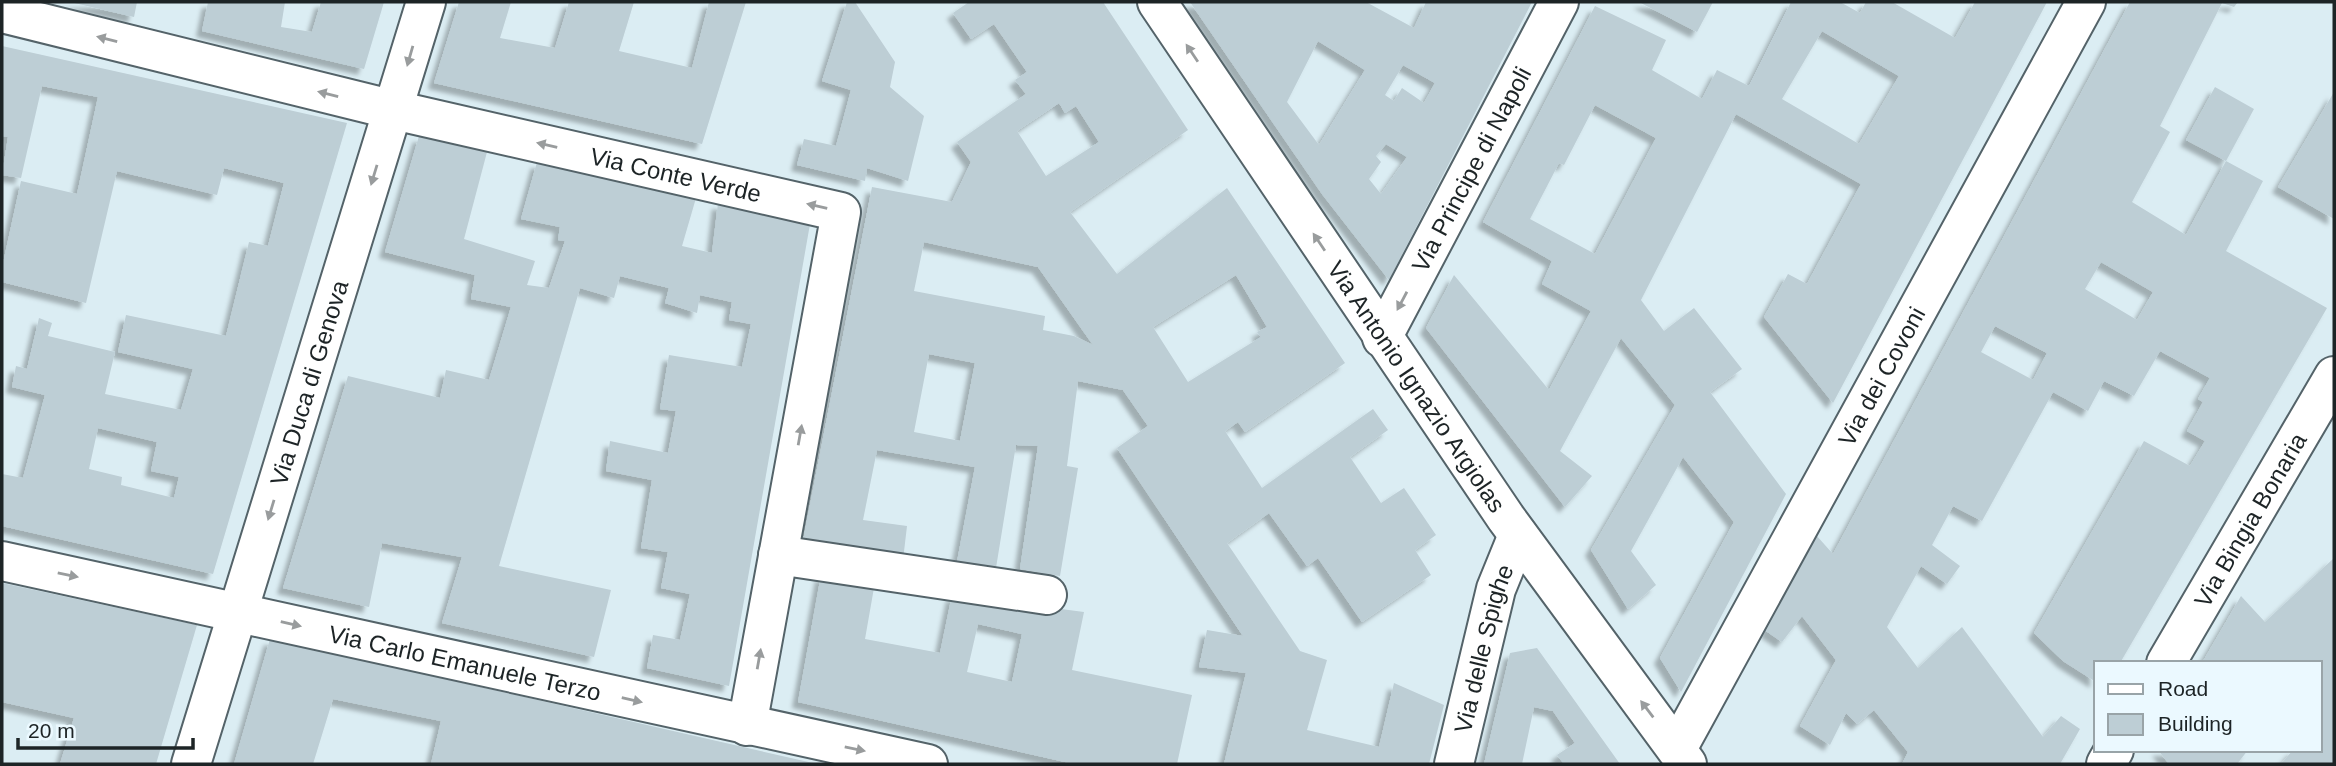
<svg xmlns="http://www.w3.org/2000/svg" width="2336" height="766" font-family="Arial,sans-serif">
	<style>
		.building { fill: #bdced5; fill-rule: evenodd; filter: url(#shadow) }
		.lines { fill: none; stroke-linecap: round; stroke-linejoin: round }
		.street-casing { stroke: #546369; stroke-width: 42 }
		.street { stroke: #fff; stroke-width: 38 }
		.oneway { fill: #999c9d }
		.labels { text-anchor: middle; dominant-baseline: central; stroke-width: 5; stroke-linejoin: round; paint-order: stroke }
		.street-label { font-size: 24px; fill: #1d2426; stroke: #ebf9ff }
	</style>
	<defs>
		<filter id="shadow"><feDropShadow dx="-6" dy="6" stdDeviation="2" flood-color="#0004"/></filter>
	</defs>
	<rect width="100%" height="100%" fill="#dbedf3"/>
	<path class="building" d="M70 2H137L134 17Z
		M208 2H285L281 27 312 32 321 2H384L364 69 202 31Z
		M459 2H511L500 38 555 48 569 2H634L619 51 692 68 709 2H746L702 144 434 83Z
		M847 2H855L895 62 890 87 924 116 908 181 867 168 865 181 797 165 804 139 836 146 851 90 822 81Z
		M969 2H1103L1188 130 1070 212 1117 274 1227 188 1345 363 1245 432 1238 422 1225 431 1262 488 1373 409 1388 430 1350 457 1381 503 1404 488 1436 535 1415 550 1431 575 1362 622 1318 558 1307 566 1269 513 1227 543 1300 651 1327 660 1307 730 1379 747 1394 683 1444 705 1429 764H1224L1246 673 1199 667 1207 630 1243 636 1117 448 1148 426 1123 390 1078 381 1067 466 1078 468 1060 576 1020 569 1038 446 1016 445 995 574 956 567 975 467 877 450 863 520 907 526 903 560 802 546 872 187 952 202 971 162 957 142 1026 94 1015 80 1027 72 994 24 971 39 953 13ZM1059 103 1065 113 1076 106 1099 142 1046 176 1017 131ZM924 242 1038 267 1093 345 1074 336 1043 330 1045 316 914 291ZM1236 275 1267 327 1257 332 1261 337 1188 382 1153 327ZM929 354 975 363 960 441 914 432Z
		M1190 2H1366L1414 28 1426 2H1532L1389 280 1322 194ZM1318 41 1365 70 1319 145 1287 102ZM1403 65 1435 83 1424 103 1402 88 1394 101 1385 95ZM1386 144 1407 157 1381 194 1369 179 1381 162 1376 156Z
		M1639 2H1713L1697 32Z
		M1791 2H1840L1860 13 1866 2H1892L1955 38 1975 2H2047L1833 403 1764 317 1788 274 1807 284 1861 184 1736 114 1641 300 1664 331 1694 308 1742 369 1710 392 1786 494 1681 692 1660 658 1734 522 1683 457 1631 551 1656 585 1628 609 1591 550 1675 405 1621 338 1560 451 1592 476 1565 507 1426 328 1454 275 1549 390 1591 311 1542 284 1552 261 1483 222 1595 6 1666 40 1652 70 1702 99 1717 70 1749 86ZM1822 31 1899 76 1859 144 1782 99ZM1595 105 1656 138 1595 254 1530 219 1559 163 1564 165Z
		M2130 2H2238L2234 7 2222 3 2160 126 2170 132 2132 202 2186 235 2226 161 2263 181 2226 251 2327 308 2120 663H2096V682L2063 661 2034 633 2144 441 2190 466 2205 441 2187 431 2203 402 2198 399 2210 378 2160 351 2134 396 2104 381 2088 411 2053 392 1982 521 1953 506 1932 545 1960 566 1947 584 1921 566 1887 627 1918 668 1962 627 2043 737 2061 716 2080 729 2060 764H1902L1908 752 1874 710 1857 724 1846 713 1830 745 1800 726 1836 660 1802 616 1782 642 1766 631 1816 535 1833 554ZM2101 262 2153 292 2137 320 2085 289ZM1995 326 2047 353 2033 380 1981 352Z
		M2 46 347 123 213 574 2 526V474L23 478 45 395 12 387 16 366 27 369 39 318 52 323 48 336 115 352 105 394 181 410 193 369 118 352 126 315 226 336 249 242 268 246 284 183 224 168 217 195 117 171 86 303 2 282V268L21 181 77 194 98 97 42 86 21 178 2 175 8 137 2 136ZM98 428 157 442 151 471 179 477 174 498 121 485 122 477 89 469Z
		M2215 87 2254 109 2226 161 2186 140Z
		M2334 92V219L2278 187Z
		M419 136 487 152 464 239 535 261 527 285 549 288 565 241 558 240 560 227 521 219 537 162 696 198 682 246 712 253 718 203 810 224 729 686 647 668 653 635 680 640 690 594 661 588 668 552 641 548 652 480 606 471 610 441 668 453 676 411 660 409 669 355 742 367 751 324 729 320 732 302 700 295 697 313 665 303 669 288 620 276 614 298 580 288 499 566 611 590 594 657 442 623 462 557 382 543 369 607 283 588 348 376 440 398 446 370 489 380 511 307 471 299 475 275 385 252Z
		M2334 558V764H2281L2293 750H2320V663H2202L2241 596 2265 622Z
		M821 575 875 582 865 639 940 653 952 595 1084 612 1072 670 1192 695 1177 764H1074L798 702ZM978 624 1022 634 1012 682 967 672Z
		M2 583 197 625 156 764H60L74 718 2 702Z
		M270 639 813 763V764H431L441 721 333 699 313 764H234Z
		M1537 648 1620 764H1564L1557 755 1575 743 1553 711 1534 707 1522 764H1484L1510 653Z
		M2158 750H2248L2237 764H2169Z"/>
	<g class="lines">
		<g class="street-casing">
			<g id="street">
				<path id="s1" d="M1157 2 1506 518 1687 764"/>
				<path id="s2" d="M2 13 394 110 841 212 747 726"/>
				<path id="s3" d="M1382 338 1559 2"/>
				<path d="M778 555 1047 595"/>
				<path id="s4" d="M2 561 928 764"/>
				<path id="s5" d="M2166 663 2334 376"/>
				<path id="s6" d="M1677 749 2086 2"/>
				<path id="s7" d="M191 764 426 2"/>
				<path id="s8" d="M1454 764 1496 589 1518 535"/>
				<path d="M2106 764 2114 750"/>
			</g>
		</g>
		<use href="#street" class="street"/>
	</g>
	<defs><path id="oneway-solid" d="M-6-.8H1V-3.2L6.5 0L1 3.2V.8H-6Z" transform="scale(1.75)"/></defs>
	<g class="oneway">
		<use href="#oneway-solid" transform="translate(107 39) rotate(-166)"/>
		<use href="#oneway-solid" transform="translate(1192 53) rotate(-124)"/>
		<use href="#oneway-solid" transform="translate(410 56) rotate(106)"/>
		<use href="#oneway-solid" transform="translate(328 94) rotate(-166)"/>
		<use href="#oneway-solid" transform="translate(547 145) rotate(-167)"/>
		<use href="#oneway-solid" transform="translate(374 175) rotate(107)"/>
		<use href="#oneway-solid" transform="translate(817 206) rotate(-167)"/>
		<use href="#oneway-solid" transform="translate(1319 242) rotate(-124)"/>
		<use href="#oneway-solid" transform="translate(1402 301) rotate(118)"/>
		<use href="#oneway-solid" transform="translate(800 435) rotate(-80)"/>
		<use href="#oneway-solid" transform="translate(271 510) rotate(107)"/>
		<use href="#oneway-solid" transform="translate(68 575) rotate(12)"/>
		<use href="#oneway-solid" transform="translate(291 624) rotate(13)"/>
		<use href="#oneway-solid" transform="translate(759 659) rotate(-80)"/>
		<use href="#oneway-solid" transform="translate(632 700) rotate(13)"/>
		<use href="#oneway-solid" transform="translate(1647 709) rotate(-127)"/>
		<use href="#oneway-solid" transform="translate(855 749) rotate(12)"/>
	</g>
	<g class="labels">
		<g class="street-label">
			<text stroke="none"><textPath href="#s3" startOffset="191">Via Principe di Napoli</textPath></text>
			<text stroke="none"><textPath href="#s2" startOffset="693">Via Conte Verde</textPath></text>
			<text stroke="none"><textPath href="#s6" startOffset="425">Via dei Covoni</textPath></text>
			<text stroke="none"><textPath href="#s7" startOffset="399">Via Duca di Genova</textPath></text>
			<text stroke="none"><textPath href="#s1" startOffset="464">Via Antonio Ignazio Argiolas</textPath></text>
			<text stroke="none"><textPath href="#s5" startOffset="166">Via Bingia Bonaria</textPath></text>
			<text stroke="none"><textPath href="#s8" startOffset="119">Via delle Spighe</textPath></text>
			<text stroke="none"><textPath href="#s4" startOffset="474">Via Carlo Emanuele Terzo</textPath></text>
		</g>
	</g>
	<rect width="2336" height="766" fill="none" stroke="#1d2426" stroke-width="7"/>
	<rect x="2094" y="661" width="228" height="91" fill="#ebf9ff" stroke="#99a4a8" stroke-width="2"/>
	<rect x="2108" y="684" width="35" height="10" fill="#ffffff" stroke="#99a4a8" stroke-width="2"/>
	<text x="2158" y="696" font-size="21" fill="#1d2426">Road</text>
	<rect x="2108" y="714" width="35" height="21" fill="#bdced5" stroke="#99a4a8" stroke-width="2"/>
	<text x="2158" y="731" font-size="21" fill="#1d2426">Building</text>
	<path d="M18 738v10h175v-10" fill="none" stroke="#1d2426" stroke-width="3.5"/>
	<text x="28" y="738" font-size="21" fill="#1d2426" stroke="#ebf9ff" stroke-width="5" paint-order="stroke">20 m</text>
</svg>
